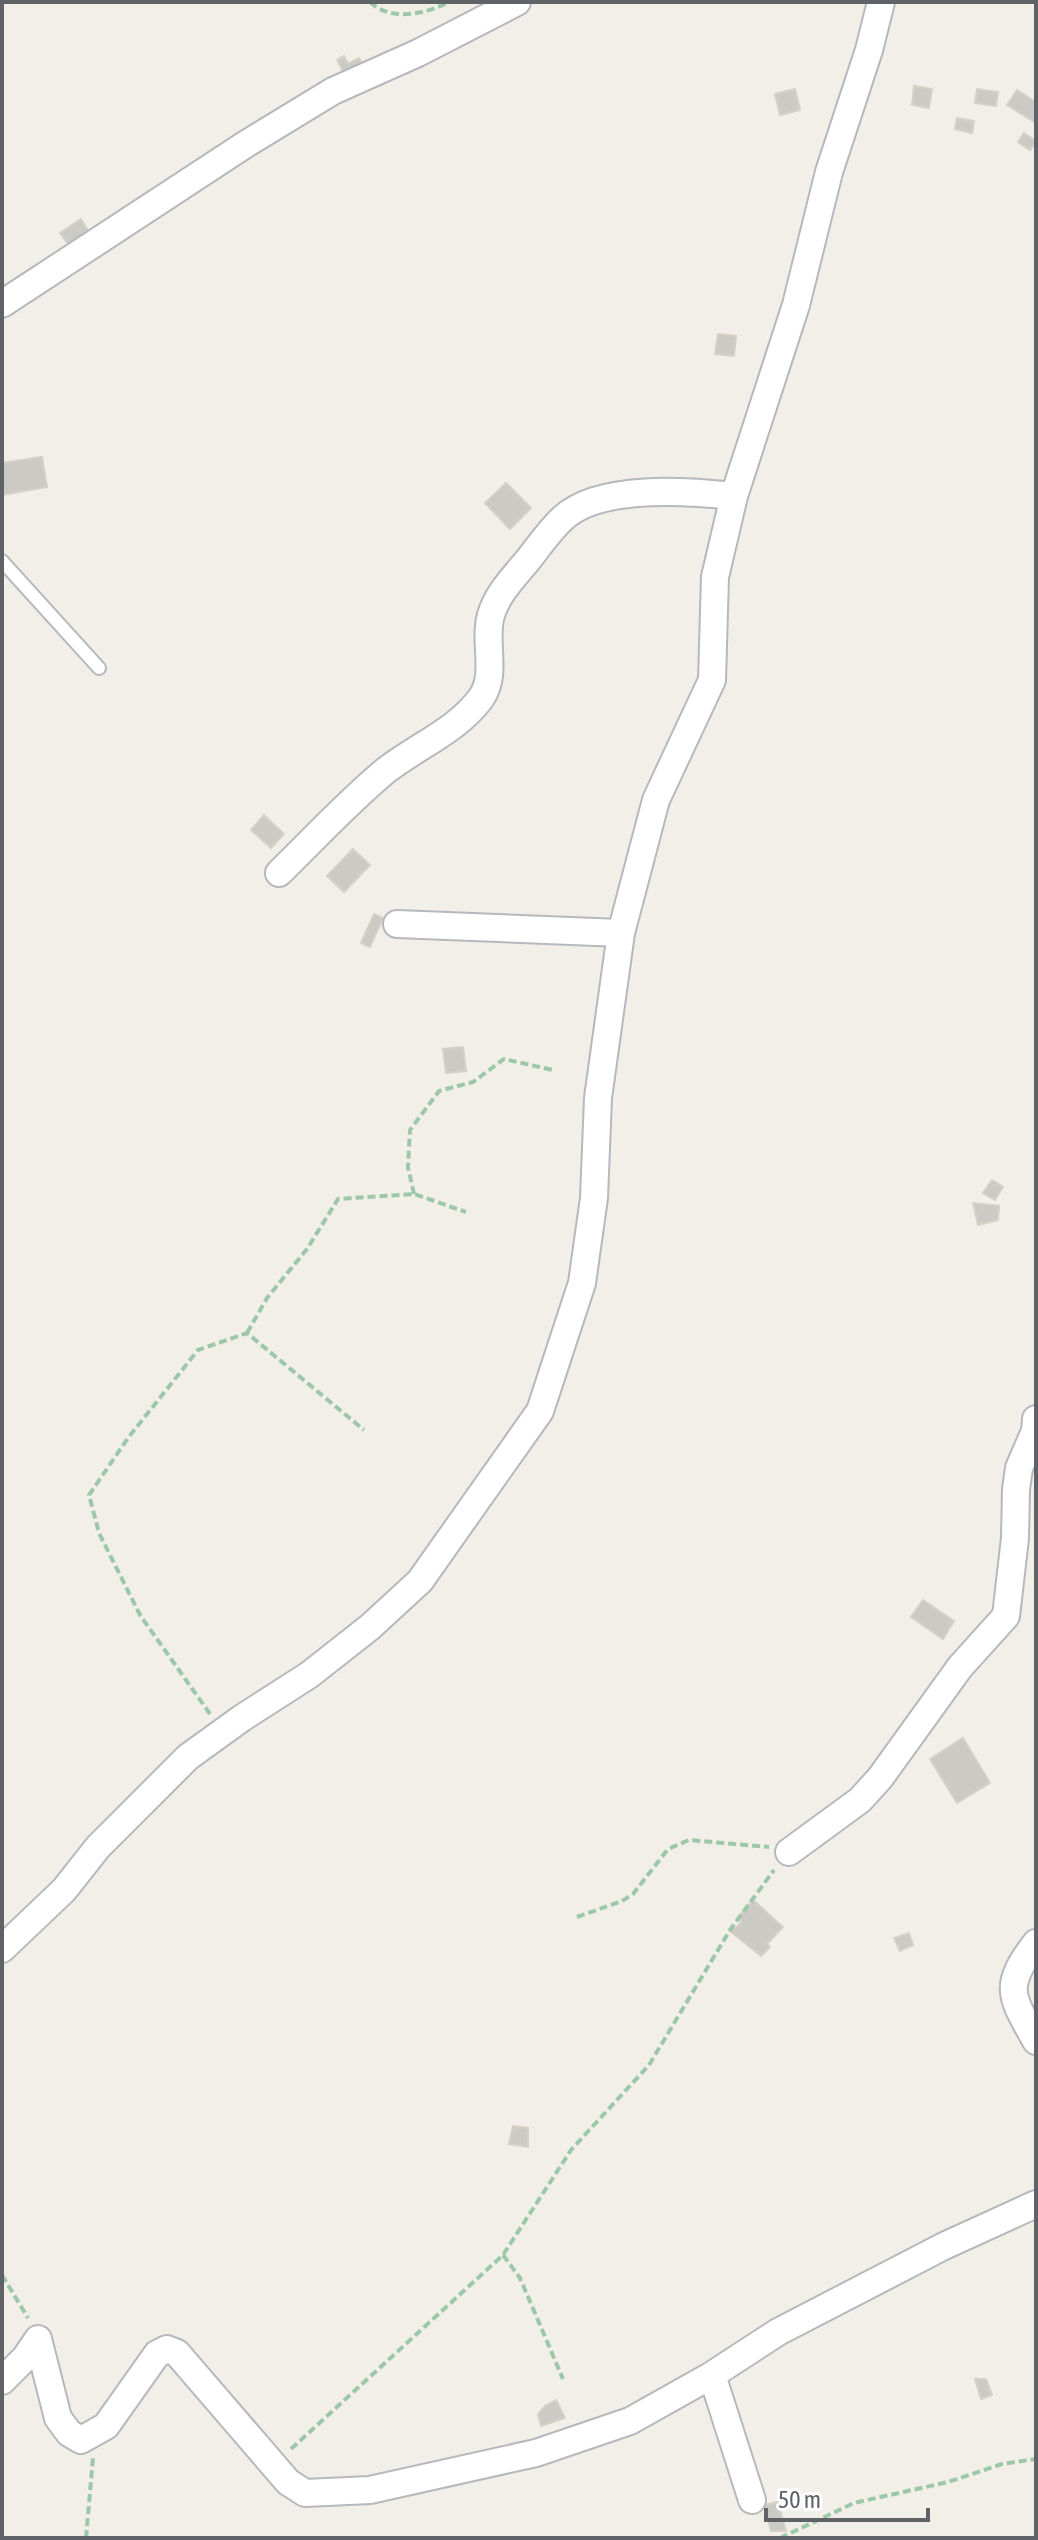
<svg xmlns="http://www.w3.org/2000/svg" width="1038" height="2540" font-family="'Asap Condensed',sans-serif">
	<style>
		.building { fill: #cccac5; stroke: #d6d1c6; stroke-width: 2 }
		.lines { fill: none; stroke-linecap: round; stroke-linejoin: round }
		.service-casing { stroke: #b5b8bc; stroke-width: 16 }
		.minor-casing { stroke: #b5b8bc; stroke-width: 30 }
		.path { stroke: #9cc7a9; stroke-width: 4; stroke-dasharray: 8 4; stroke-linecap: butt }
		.service { stroke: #fff; stroke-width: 12 }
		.minor { stroke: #fff; stroke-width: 26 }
	</style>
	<rect width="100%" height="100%" fill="#f1efe8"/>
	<path class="building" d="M344 56 348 64 359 58 365 68 346 77 337 60Z
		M914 86 932 89 929 108 912 105Z
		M795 89 800 110 780 115 775 94Z
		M977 89 998 92 996 106 975 103Z
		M1017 90 1036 102V123L1007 105Z
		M957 118 974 121 972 133 955 129Z
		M1024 133 1036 141 1030 150 1018 142Z
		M81 219 88 231 68 244 60 233Z
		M718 334 736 336 734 356 715 354Z
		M42 457 47 487 2 495V463Z
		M506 483 531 508 510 529 485 503Z
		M264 815 284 834 271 848 251 830Z
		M353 849 370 865 344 892 327 876Z
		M374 914 383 918 370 947 361 943Z
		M463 1047 466 1071 446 1073 443 1049Z
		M992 1180 1003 1187 995 1200 983 1193Z
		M973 1203 999 1206 998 1220 978 1225Z
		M923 1600 954 1621 943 1639 911 1617Z
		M963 1738 990 1783 957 1803 930 1759Z
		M753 1900 783 1927 767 1944 770 1947 761 1956 730 1931 738 1926 742 1920 739 1916Z
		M909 1933 913 1945 900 1951 894 1938Z
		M513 2126 528 2128V2147L509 2144Z
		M975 2379H986L992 2395 981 2399Z
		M556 2400 565 2418 541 2426 538 2414 545 2406Z
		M778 2502 786 2531H771L764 2505Z"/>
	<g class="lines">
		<g class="service-casing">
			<path id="service" d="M2 561 99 668"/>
		</g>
		<g class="minor-casing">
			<path id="minor" d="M2 304 246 144 333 91 418 53 517 2
				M279 873C314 839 347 803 384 772 415 747 457 731 481 698 498 674 483 642 491 615 497 594 514 577 528 560 539 546 550 530 563 518 600 484 687 491 734 496
				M397 924 621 933
				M789 1852 860 1800 880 1778 960 1667 1006 1616 1015 1538 1016 1489 1019 1468 1035 1431 1036 1419
				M1036 1943C1002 1987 1011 1996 1036 2041
				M2 1949 64 1890 98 1847 188 1757 242 1718 309 1675 370 1627 420 1581 540 1411 582 1283 594 1198 598 1098 621 933 656 800 712 680 715 577 734 496 796 305 829 172 869 50 881 2
				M712 2375 752 2500
				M2 2381 25 2358 38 2339 58 2418 69 2433 81 2440 106 2426 157 2354 167 2349 177 2353 288 2482 305 2493 370 2490 536 2453 630 2421 712 2375 778 2332 944 2246 1036 2204"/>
		</g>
		<path class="path" d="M370 2C391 22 426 14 449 2
			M414 1194 408 1167 410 1130 439 1091 473 1082 504 1059 553 1070
			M247 1333 267 1298 307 1249 338 1199 414 1194 466 1212
			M210 1714 140 1615 99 1533 89 1495 128 1438 198 1350 247 1333 364 1430
			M577 1917 622 1901 633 1894 668 1849 689 1840 769 1847
			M503 2255 520 2278 563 2379
			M2 2275 28 2318
			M291 2449 503 2255 571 2150 649 2065 730 1930 774 1870
			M86 2538 93 2458
			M780 2538 854 2503 948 2482 1002 2464 1036 2459"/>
		<use href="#service" class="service"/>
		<use href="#minor" class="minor"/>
	</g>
	<rect width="1038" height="2540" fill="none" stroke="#5f6368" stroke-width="8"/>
	<path d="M766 2508v12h162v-12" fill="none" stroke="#5f6368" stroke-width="4"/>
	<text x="778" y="2508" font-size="24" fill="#5f6368" stroke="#ffffff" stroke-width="6" paint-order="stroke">50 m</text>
</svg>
